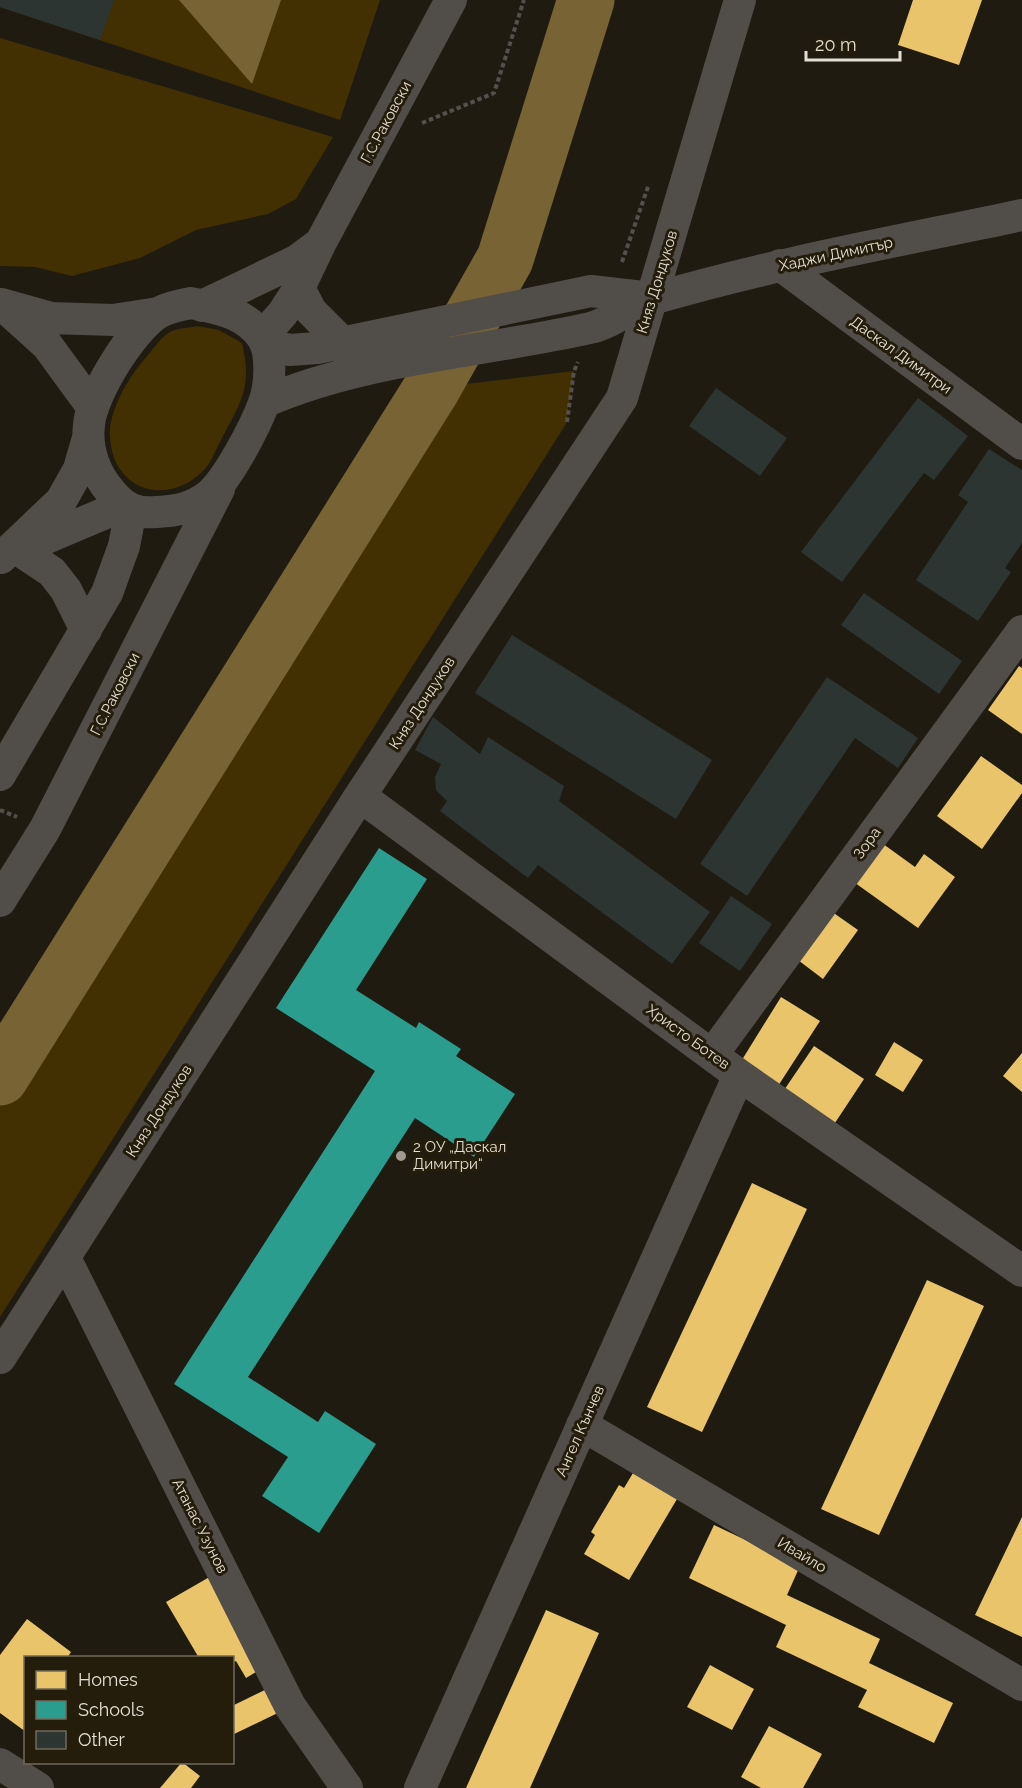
<svg xmlns="http://www.w3.org/2000/svg" width="1022" height="1788" font-family="Raleway,sans-serif">
	<style>
		.green { fill: #423003 }
		.water { fill: #786335 }
		.homes { fill: #e9c46a }
		.schools { fill: #2a9d8f }
		.lines { fill: none; stroke-linecap: round; stroke-linejoin: round }
		.river { stroke: #786335; stroke-width: 57 }
		.building { fill: #2d3532 }
		.path { stroke: #54514d; stroke-width: 4; stroke-dasharray: 4.5 3; stroke-linecap: butt }
		.minor { stroke: #514e49; stroke-width: 32 }
		.poi-dot { fill: #9f9a90; stroke: #251d0b; stroke-width: 2 }
		.labels { text-anchor: middle; dominant-baseline: central; stroke-width: 6; stroke-linejoin: round; paint-order: stroke }
		.street-label { font-size: 15px; fill: #e4dfd4; stroke: #251d0b }
		.poi-label { font-size: 15px; fill: #e4dfd4; stroke: #251d0b; text-anchor: start }
	</style>
	<rect width="100%" height="100%" fill="#1f1b11"/>
	<path class="green" d="M0 0H380L340 120 0 7Z
		M0 38 333 137 296 199 268 214 196 230 140 258 72 276 35 267 0 266Z
		M197 326 219 330 242 343C253 388 240 403 220 442 215 451 211 463 204 470 168 507 113 492 110 437 108 413 127 380 142 362 150 354 160 337 170 332 177 328 189 328 197 326Z
		M574 371 566 424 0 1317V1077L432 388Z"/>
	<path class="water" d="M179 0H281L252 84Z"/>
	<path class="homes" d="M913 0H982L959 65 898 45Z
		M1019 666 1022 668V734L988 710Z
		M981 756 1022 785V793L982 849 937 816Z
		M879 841 915 867 924 854 955 877 918 928 851 880Z
		M828 909 858 930 823 979 794 957Z
		M781 997 820 1021 778 1086 740 1063Z
		M894 1042 923 1060 903 1092 875 1075Z
		M814 1046 864 1079 831 1129 780 1096Z
		M1022 1053V1092L1003 1076Z
		M752 1183 807 1209 702 1432 647 1407Z
		M927 1280 984 1306 879 1535 821 1509Z
		M633 1473 677 1499 629 1580 584 1554 595 1535 591 1532 619 1485 624 1488Z
		M1022 1517V1637L975 1615Z
		M714 1525 800 1566 787 1595 880 1639 869 1663 953 1703 934 1743 858 1707 867 1690 776 1647 786 1625 689 1578Z
		M213 1575 266 1666 246 1678 236 1661 232 1663V1658H199L166 1602Z
		M546 1610 599 1633 530 1788H466Z
		M27 1619 71 1652 67 1658H26V1732L0 1713V1655Z
		M710 1665 754 1689 732 1730 687 1707Z
		M275 1685 286 1709 232 1735V1706Z
		M769 1726 822 1754 803 1788H761L741 1777Z
		M182 1762 200 1776 191 1788H160Z"/>
	<path class="schools" d="M379 848 427 879 356 990 416 1028 419 1022 461 1049 456 1056 515 1094 474 1157 415 1118 248 1377 318 1422 325 1411 376 1444 319 1533 262 1496 288 1457 174 1384 375 1071 276 1008Z"/>
	<g class="lines">
		<path class="river" d="M0 1077 432 388 505 259 586 0"/>
	</g>
	<path class="building" d="M0 0H114L100 40 0 7Z
		M716 388 787 438 760 476 689 426Z
		M918 398 968 436 934 480 924 473 842 582 801 552Z
		M989 449 1022 470V543L1005 568 1011 572 978 621 916 580 968 502 958 495Z
		M864 593 962 661 939 694 841 625Z
		M512 635 712 760 676 819 475 693Z
		M827 677 918 738 898 768 855 738 747 896 700 864Z
		M433 717 480 754 488 737 564 786 559 801 710 912 672 964 538 865 528 878 440 811 447 801 436 790 435 777 441 764 415 750Z
		M731 896 772 924 740 971 699 943Z"/>
	<g class="lines">
		<path class="path" d="M422 123 494 93 524 0
			M622 262 649 184
			M567 422 574 371 578 362
			M0 810 17 817"/>
		<path class="minor" d="M780 265 1022 444
			M299 288 311 311 341 341
			M191 303C218 309 245 312 262 337 273 353 270 386 264 403 255 427 227 481 208 496 192 508 177 511 157 512 136 514 124 508 111 492 95 474 86 449 89 425 91 395 133 327 160 312 170 307 180 305 191 303Z
			M1 304 51 318 113 320 158 313
			M202 306 296 261 319 244
			M8 310 47 345 93 408
			M262 337 283 313 299 288 320 244 451 0
			M266 345 290 350 317 348 591 291 652 298
			M264 402C365 358 483 352 590 328 613 323 633 304 656 298 776 263 899 241 1022 215
			M18 550 122 506
			M19 550 52 572 66 590 86 630
			M1 558 61 501 79 469 88 438
			M0 775 107 593 124 546 131 510
			M360 796 739 1075 1022 1271
			M0 901 45 829 219 489
			M712 1055 1022 631
			M65 1258 290 1706 347 1788
			M0 1358 360 796 622 398 740 0
			M582 1425 1022 1685
			M0 1764 38 1788
			M420 1788 739 1075"/>
	</g>
	<circle class="poi-dot" cx="401" cy="1156" r="6"/>
	<g class="labels">
		<g class="street-label">
			<text transform="translate(386 122) rotate(-62)">Г.С.Раковски</text>
			<text transform="translate(836 254) rotate(-12)">Хаджи Димитър</text>
			<text transform="translate(657 282) rotate(-73)">Княз Дондуков</text>
			<text transform="translate(901 355) rotate(36)">Даскал Димитри</text>
			<text transform="translate(115 694) rotate(-63)">Г.С.Раковски</text>
			<text transform="translate(422 703) rotate(-57)">Княз Дондуков</text>
			<text transform="translate(867 843) rotate(-54)">Зора</text>
			<text transform="translate(688 1037) rotate(36)">Христо Ботев</text>
			<text transform="translate(159 1111) rotate(-57)">Княз Дондуков</text>
			<text transform="translate(580 1431) rotate(-66)">Ангел Кънчев</text>
			<text transform="translate(200 1526) rotate(63)">Атанас Узунов</text>
			<text transform="translate(802 1555) rotate(31)">Ивайло</text>
		</g>
		<g class="poi-label">
			<text x="413" y="1147">2 ОУ „Даскал<tspan x="413" dy="17">Димитри“</tspan></text>
		</g>
	</g>
	<rect x="24" y="1656" width="210" height="108" fill="#251d0b" stroke="#716b5b" stroke-width="1.5"/>
	<rect x="36" y="1671" width="30" height="18" fill="#e9c46a" stroke="#716b5b" stroke-width="1.5"/>
	<text x="78" y="1686" font-size="18" fill="#e4dfd4">Homes</text>
	<rect x="36" y="1701" width="30" height="18" fill="#2a9d8f" stroke="#716b5b" stroke-width="1.5"/>
	<text x="78" y="1716" font-size="18" fill="#e4dfd4">Schools</text>
	<rect x="36" y="1731" width="30" height="18" fill="#2d3532" stroke="#716b5b" stroke-width="1.5"/>
	<text x="78" y="1746" font-size="18" fill="#e4dfd4">Other</text>
	<path d="M806 51v9h94v-9" fill="none" stroke="#e4dfd4" stroke-width="3"/>
	<text x="815" y="51" font-size="18" fill="#e4dfd4" stroke="#251d0b" stroke-width="4.5" paint-order="stroke">20 m</text>
</svg>
